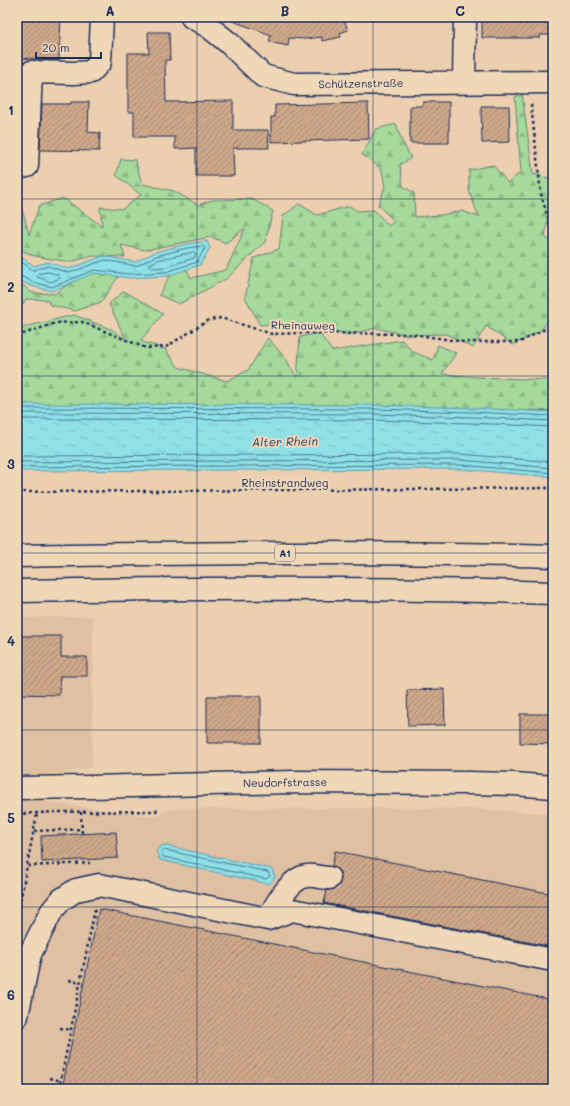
<svg xmlns="http://www.w3.org/2000/svg" width="570" height="1106" font-family="Mali,sans-serif">
	<style>
		.built { fill: #dfc0a3 }
		.forest { fill: url(#forest-firs); stroke: #60847c }
		.water { fill: url(#water-ripples); stroke: #619ab0 }
		.lines { fill: none; stroke-linecap: round; stroke-linejoin: round }
		.shore { stroke: #497694; stroke-width: 1 }
		.building { fill: url(#building-hatch); stroke: #1b2f5e }
		.minor-casing { stroke: #1b2f5e; stroke-width: 25 }
		.major-casing { stroke: #1b2f5e; stroke-width: 25 }
		.highway-casing { stroke: #1b2f5e; stroke-width: 25 }
		.path { stroke: #1b2f5e; stroke-width: 2.5; stroke-dasharray: 3 3; stroke-linecap: butt }
		.minor { stroke: #f0d7b8; stroke-width: 22 }
		.major { stroke: #f0d7b8; stroke-width: 22 }
		.highway { stroke: #f0d7b8; stroke-width: 22 }
		.grid { fill: none; stroke: #1b2f5e; stroke-width: 1; stroke-opacity: 0.55 }
		.labels { text-anchor: middle; dominant-baseline: central; stroke-width: 4; stroke-linejoin: round; paint-order: stroke }
		.shield { fill: #f0d7b8; stroke: #5b6179; stroke-width: 1 }
		.shield-label { font-size: 10px; font-weight: bold; fill: #1b2f5e }
		.street-label { font-size: 11px; fill: #1b2f5e; stroke: #f0d7b8 }
		.water-label { font-size: 12px; font-style: italic; fill: #27416c; stroke: #f0d7b8 }
		.neatline { fill: none; stroke: #1b2f5e; stroke-width: 1.5 }
		.grid-label { font-size: 13px; text-anchor: middle; font-weight: bold; fill: #1b2f5e }
	</style>
	<defs>
		<pattern id="forest-firs" width="22" height="20" patternUnits="userSpaceOnUse"><rect width="22" height="20" fill="#a6d99a"/><path d="M5 1l3.5 6h-7zM16 11l3.5 6h-7z" fill="#8ebb87"/></pattern>
		<pattern id="water-ripples" width="26" height="14" patternUnits="userSpaceOnUse"><rect width="26" height="14" fill="#8fe1e6"/><path d="M2 4q2-2 4 0t4 0M15 11q2-2 4 0t4 0" fill="none" stroke="#7bc1c8"/></pattern>
		<pattern id="building-hatch" width="6" height="6" patternUnits="userSpaceOnUse"><rect width="6" height="6" fill="#cfa889"/><path d="M-1 1l2-2M0 6l6-6M5 7l2-2" fill="none" stroke="#a78973"/></pattern>
	</defs>
	<rect width="100%" height="100%" fill="#eccfaf"/>
	<filter id="ink" filterUnits="userSpaceOnUse"><feTurbulence type="fractalNoise" baseFrequency=".025" numOctaves="2"/><feDisplacementMap in="SourceGraphic" scale="8" xChannelSelector="R" yChannelSelector="G"/><feConvolveMatrix kernelMatrix="1 2 1 2 8 2 1 2 1" color-interpolation-filters="sRGB"/></filter>
	<g filter="url(#ink)">
		<path class="built" d="M93 616 92 767 17 783V618Z
			M17 798 149 816H157L171 809 393 808 476 809 553 814V1089H17Z"/>
		<path class="forest" d="M522 94 533 174 553 179V208H550L545 236 553 245V315L540 331 513 345 486 326 473 348 447 334 407 335 376 328 348 335 324 327 295 323 260 325 245 297 254 258 279 249 283 216 299 204 317 215 350 206 357 211 374 210 389 226 394 221 378 205 385 187 382 170 369 159 362 155 376 129 396 124 401 139 411 158 400 165 403 186 414 193 415 217 441 215 462 211 479 217 469 191V170L493 165 508 183 521 172 515 97Z
			M121 159 135 160 142 184 174 191 198 205 212 200 252 199 273 211 265 242 226 279 179 304 159 295 169 277 181 258 191 278 226 270 245 228 226 243 211 237 145 250 121 245 125 257 93 256 70 262 34 256 17 248V204H21L29 235 39 206 63 198 102 226 100 207 122 209 141 195 116 175Z
			M109 266 120 274 101 302 75 311 50 305 47 300 26 299 17 313V280L32 293 55 294 72 281Z
			M124 291 163 314 140 341 165 349 178 367 227 381 248 370 268 338 286 359 297 378 300 337 319 333 332 351 402 340 413 352 433 360 438 345 456 353 442 374 478 377 547 380 553 381V411L529 410 508 425 416 432 395 404 372 420 153 430 130 403 105 410 17 417V331L28 326 74 315 113 330 126 340 109 304Z"/>
		<path class="water" d="M207 241 210 248 200 265 167 276 129 278 94 273 52 291 31 286 17 279V254L34 266 48 262 69 269 103 256 135 262 155 252 186 244Z
			M17 404 373 405 471 408 553 412V477L460 469 17 471Z
			M163 845 272 869 275 877 269 884 160 860 156 851Z"/>
		<g class="lines">
			<path class="shore" d="M194 252 196 254 194 258 165 267 152 268 150 267V264L158 260Z
				M17 259 33 270 48 266 69 273 104 260 136 266 156 256 187 248 203 246 205 248 197 262 166 272 129 274 94 270 52 287 33 282 20 276H17
				M48 272 59 275 60 278 51 282 37 277 38 274Z
				M17 408 373 409 471 412 553 416
				M17 413 372 414 471 417 553 421
				M17 419 372 420 471 423 553 427
				M17 456 460 454 553 462
				M17 462 460 460 553 468
				M17 467 460 465 553 473
				M164 850 268 872 270 876 266 879 164 857 161 853Z"/>
		</g>
		<path class="building" d="M17 17H61L59 60 17 58Z
			M227 17H343L348 30 340 33 341 37 322 41V37L305 39 289 38 288 46 269 42 271 35 227 19Z
			M482 17H553V35H540V38H482Z
			M148 32H169L170 60H165L166 102 233 101V130H268L269 148H233L234 176H196V148L175 149V137H134V112H128V53H149Z
			M71 102H89L88 132 100 133 99 151 40 150 42 104H71Z
			M423 102H449V143H410V106H423Z
			M368 103 369 139 271 142V117H275V105Z
			M481 106H509L510 142 482 143Z
			M17 636H61V657H87V676H60L59 695 17 694Z
			M444 689 445 725 408 726 407 690Z
			M207 696H261V743H207Z
			M520 714H553V744L520 743Z
			M116 832 118 858 42 862 41 836Z
			M335 851 553 894V947L324 903 327 890 335 889 339 885 341 879 340 872 336 868 332 866Z
			M99 909 553 1000V1089H62Z"/>
		<g class="lines">
			<g class="minor-casing">
				<path id="minor" d="M192 17 209 27 229 43 263 76 294 84 553 82
					M464 82 465 17
					M17 168 27 166 31 72 74 73 91 72 100 62 102 17
					M268 919C275 906 290 878 307 876 314 875 322 878 329 878
					M17 1016 30 954 51 912 61 900 76 890 99 885 268 919 292 910 553 960"/>
			</g>
			<g class="major-casing">
				<path id="major" d="M17 788 91 787 294 782 469 783 514 784 553 787"/>
			</g>
			<g class="highway-casing">
				<path id="highway" d="M17 556C196 553 374 551 553 556
					M17 591C196 588 374 587 553 593"/>
			</g>
			<path class="path" d="M531 104 541 194 553 235
				M17 336 56 323 82 322 146 348 166 347 209 320 221 318 272 334 305 333 412 334 464 342H520L547 328 553 324
				M17 492 553 488
				M81 812 82 834
				M17 814 57 812 155 811 160 809
				M34 831 82 829
				M28 866 90 863
				M17 918 37 813
				M69 980 80 983
				M60 1028 71 1030
				M50 1078 61 1081
				M59 1089 95 909"/>
			<use href="#minor" class="minor"/>
			<use href="#major" class="major"/>
			<use href="#highway" class="highway"/>
		</g>
	</g>
	<path class="grid" d="M197 17V1089M373 17V1089M17 199H553M17 376H553M17 553H553M17 730H553M17 907H553"/>
	<g class="labels">
		<rect class="shield" x="275" y="545" width="20" height="16" rx="3"/>
		<g class="shield-label">
			<text x="285" y="553">A1</text>
		</g>
		<g class="street-label">
			<text transform="translate(361 83) rotate(-1)">Schützenstraße</text>
			<text transform="translate(303 325) rotate(1)">Rheinauweg</text>
			<text x="285" y="482">Rheinstrandweg</text>
			<text transform="translate(285 782) rotate(-1)">Neudorfstrasse</text>
		</g>
		<g class="water-label">
			<text transform="translate(285 441) rotate(-1)">Alter Rhein</text>
		</g>
	</g>
	<rect width="570" height="1106" fill="none" stroke="#f0d7b8" stroke-width="44"/>
	<path d="M36 52v6h65v-6" fill="none" stroke="#1b2f5e" stroke-width="2"/>
	<text x="42" y="52" font-size="12" fill="#1b2f5e" stroke="#f0d7b8" stroke-width="3" paint-order="stroke">20 m</text>
	<rect x="22" y="22" width="526" height="1062" class="neatline"/>
	<g class="grid-label">
		<text x="110" y="16">A</text>
		<text x="285" y="16">B</text>
		<text x="460" y="16">C</text>
		<text x="11" y="115">1</text>
		<text x="11" y="292">2</text>
		<text x="11" y="469">3</text>
		<text x="11" y="646">4</text>
		<text x="11" y="823">5</text>
		<text x="11" y="1000">6</text>
	</g>
</svg>
